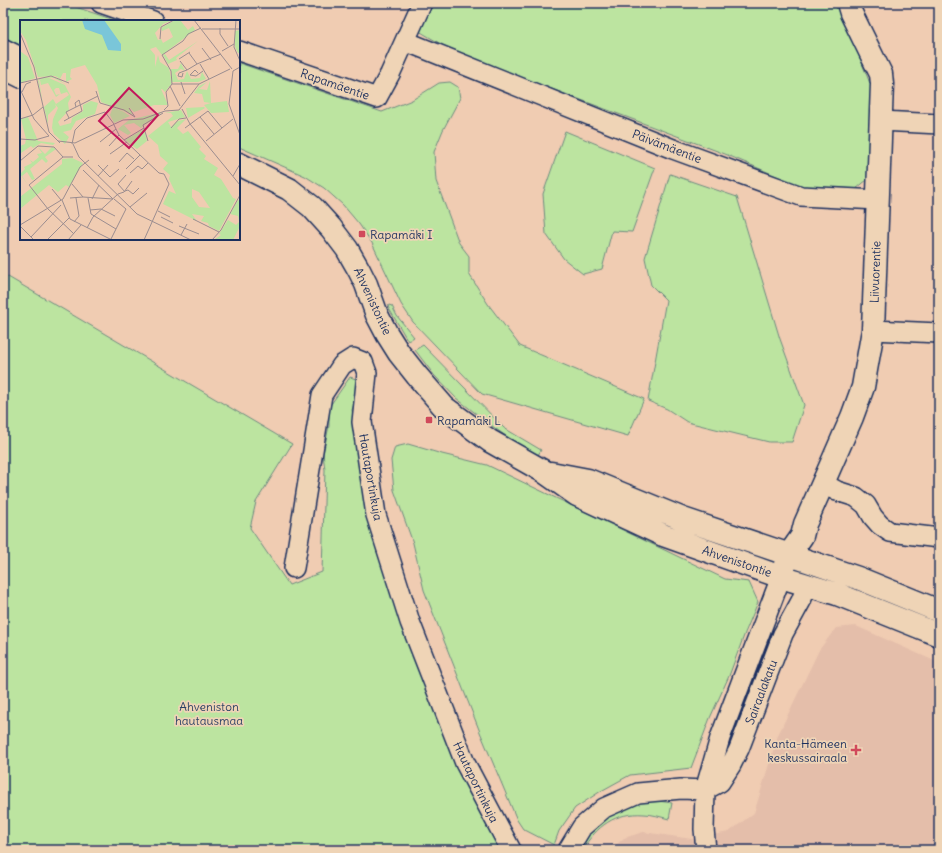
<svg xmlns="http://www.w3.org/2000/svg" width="942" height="853" font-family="Delius,sans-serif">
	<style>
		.built { fill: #e4beaa }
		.green { fill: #bce4a0; stroke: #6c8a7f }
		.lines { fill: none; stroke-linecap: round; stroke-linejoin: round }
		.street-casing { stroke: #1b2f5e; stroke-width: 22 }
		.secondary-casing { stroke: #1b2f5e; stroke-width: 25 }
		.street { stroke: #efd4b6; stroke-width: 19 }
		.secondary { stroke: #efd4b6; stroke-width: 22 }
		.poi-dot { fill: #d1495b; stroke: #efd4b6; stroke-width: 1.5 }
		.labels { text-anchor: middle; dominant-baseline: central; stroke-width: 3.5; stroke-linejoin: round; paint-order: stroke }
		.street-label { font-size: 12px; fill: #1b2f5e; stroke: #efd4b6 }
		.poi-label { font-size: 12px; fill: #1b2f5e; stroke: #efd4b6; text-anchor: start }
		.park-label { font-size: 12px; fill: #2b4165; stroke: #efd4b6 }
		.inset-road { fill: none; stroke: #9b8d90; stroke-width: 1 }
		.view { fill: #c2185b; fill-opacity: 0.15; stroke: #c2185b; stroke-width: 2 }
		.inset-edge { fill: none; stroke: #1b2f5e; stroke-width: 2 }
	</style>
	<rect width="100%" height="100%" fill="#f0ccb2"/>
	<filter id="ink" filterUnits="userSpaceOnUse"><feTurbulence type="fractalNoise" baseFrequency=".025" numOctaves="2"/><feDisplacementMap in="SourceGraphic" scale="8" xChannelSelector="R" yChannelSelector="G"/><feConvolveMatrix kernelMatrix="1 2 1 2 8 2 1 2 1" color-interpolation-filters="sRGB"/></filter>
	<g filter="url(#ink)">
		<path class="built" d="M856 626 939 663V850H610L624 838 643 832 692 839 729 832 754 813 778 735 819 650 836 628Z"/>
		<path class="green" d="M3 3H64L117 21H21V48L3 40Z
			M432 3H838L871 86 868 179 856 189 843 188H805L725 154 456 53 419 31Z
			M239 63 382 112 412 100 439 83 450 82 458 87 460 98 443 130 434 152 436 181 459 243 469 256V274L488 304 520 346 644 399 628 436 482 394 413 322 401 304 372 243 359 224 343 205 324 188 305 176 239 147Z
			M565 131 655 168 632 232 612 231 602 269 583 274 564 259 546 234 543 194Z
			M670 174 737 197 780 339 804 405 792 442H769L687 422 667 409 648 401 666 300 651 285 645 258Z
			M3 274 292 444 256 502 250 528 289 585 322 572 325 470 323 454 329 426V407L350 377 362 381 352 410 359 450 501 850H3Z
			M389 305 392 306 397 316 414 337 408 341 388 307Z
			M423 345 504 428 541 450 538 455 513 441 496 429 456 398 434 375 415 350Z
			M408 444 442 454 487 465 725 579 749 582 758 602 745 633 729 676 710 718 691 768 630 775 601 791 575 808 559 831 554 845 523 829 517 820 480 732 424 590 413 543 394 490 391 460 395 447Z
			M652 800 672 803 669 819C661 817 652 814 644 814 615 812 597 826 582 850H575L593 825 628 804Z"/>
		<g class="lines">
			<g class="street-casing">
				<path id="street" d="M101 3 153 21
					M405 41 673 149 801 196 878 200
					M239 51 377 98 390 74 422 3
					M3 69 21 78
					M881 121 939 124
					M873 330 939 333
					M822 483 837 491 856 497 866 505 873 517 880 525 890 532 939 538
					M294 568 322 395 342 365 353 358 363 362 367 373 362 422 376 515 410 622 465 763 511 850
					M568 850 582 827 604 808 638 793 681 789 705 790 720 782 731 765 739 749 783 634 801 601 807 585
					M706 850 704 829 705 790 720 738 781 577"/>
			</g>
			<g class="secondary-casing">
				<path id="secondary" d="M3 50 21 59
					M239 164 289 189 312 207 331 228 347 249 359 270 366 284 377 315 387 334 399 353 418 377 444 407 490 441 543 471 577 495 663 535 781 577 837 594 939 635
					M551 473 588 480 683 519 858 578 939 611
					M781 577 788 556 802 536 805 524 852 417 863 387 873 330 882 84 881 74 877 66 851 13 848 3"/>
			</g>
			<use href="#street" class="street"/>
			<use href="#secondary" class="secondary"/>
		</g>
	</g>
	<g class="poi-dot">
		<rect x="358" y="230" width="8" height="8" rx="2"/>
		<rect x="425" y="416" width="8" height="8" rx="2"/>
		<path d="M854 744h4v4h4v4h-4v4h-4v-4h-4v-4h4z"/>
	</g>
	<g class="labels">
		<g class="street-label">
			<text transform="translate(335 84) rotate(19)">Rapamäentie</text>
			<text transform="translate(667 146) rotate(21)">Päivämäentie</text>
			<text transform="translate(875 272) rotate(-88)">Liivuorentie</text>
			<text transform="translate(373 301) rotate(65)">Ahvenistontie</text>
			<text transform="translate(371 477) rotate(80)">Hautaportinkuja</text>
			<text transform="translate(737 561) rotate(19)">Ahvenistontie</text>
			<text transform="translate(761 692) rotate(-69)">Sairaalakatu</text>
			<text transform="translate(476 782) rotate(64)">Hautaportinkuja</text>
		</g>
		<g class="poi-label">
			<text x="370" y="234">Rapamäki I</text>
			<text x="437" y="420">Rapamäki L</text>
			<text x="847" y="743" text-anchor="end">Kanta-Hämeen<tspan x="847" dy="14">keskussairaala</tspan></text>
		</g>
		<g class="park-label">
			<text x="209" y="706">Ahveniston<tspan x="209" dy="14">hautausmaa</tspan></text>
		</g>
	</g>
	<g transform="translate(20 20)">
		<rect width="220" height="220" fill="#f0ccb2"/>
		<path d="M0 0H153L143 4 135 13 138 20 141 19 143 23 153 17 149 8 142 11 141 8 155 0H160L168 10 173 6 175 10 142 35 136 27 130 29 135 35V47L138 35 140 42 149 48 152 63 145 72 142 69H145H141L148 85H134L114 92 109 87 113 95 81 82 77 65 65 45 51 49 50 57 52 59 46 62V53H43L40 59 35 56 18 57 6 20 0 11ZM220 10V33H218L215 27V11ZM178 21 156 38 157 40 148 44 143 35 145 34 149 40ZM0 31 8 37 15 58 0 63ZM161 43 165 51 161 49 155 53 158 60 164 59 167 51 171 59 180 58 182 52 186 59 178 62H152L151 49H158ZM34 57 40 60 45 64 34 58H29L45 65 51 77 48 83 49 90 38 102 40 106 51 103 52 98 63 91V85L71 81 78 83 75 94 56 101 51 110 43 112 49 117 45 124 34 114 32 108 33 99 38 88 35 84 36 87 28 95V104L24 87 33 79 36 84 49 75 47 72 41 74 39 68H36L34 70 36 75 40 74 36 77 28 63 21 65 20 60 26 58 19 60 23 85 18 61 20 58ZM190 61 191 83 207 81 209 92 191 93 184 85 191 83 184 82 182 74 174 73 179 66 187 62 179 69 187 70ZM93 87 104 92 110 96 94 103 90 95ZM184 87 185 88 168 98 166 88ZM161 90 165 97 148 102 151 107 158 101 166 99 157 108 163 114 168 111 181 127 179 129 186 136 184 139 198 148 194 155 201 159 213 178 216 179 199 211 189 206 188 203 181 201 184 196 172 194 177 201 143 184 149 171 156 174 149 159 150 155 143 149 148 143 140 136 138 125 128 116 153 96 151 93H145ZM172 169 179 172 190 188 179 187 172 177ZM142 92 121 108 114 103 104 105 111 113 108 115 98 109 109 100ZM8 97 18 121 35 123 33 125 21 123 13 128 11 126 1 133 0 126 5 124 6 119 1 99ZM124 109 127 121 117 129 105 120ZM18 127 25 134 32 127 36 129 25 137 28 141 26 143 22 139 10 149 15 159 12 160 7 152 2 156 8 165 0 154 5 149 4 147 12 143 10 140 13 142 19 137 17 134 22 133ZM52 138 63 143 49 167 46 165 38 172 29 165 0 189V177L42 144V139ZM218 180 220 181V206L213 220H194L201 215 199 214 208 200 216 205 219 202 218 196 210 194Z" fill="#bce4a0" fill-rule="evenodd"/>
		<path d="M62 0H84L101 24V31L88 30 82 15 65 9Z" fill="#7ac6d9"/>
		<path class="inset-road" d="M174 0 212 49M216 0 214 27 220 41M200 8V14L208 26M182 9H220M0 13 14 47 29 112 40 123M140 19 141 7 154 0M182 28 191 40M202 31 214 24M169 33 177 44M159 39 170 32M160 41 167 50 177 44 201 34M180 44 189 59M220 47 213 51 209 84 220 115M163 53 162 57 158 56 159 53 167 50M178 53 175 50 170 55 176 56 183 51M161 62 165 74M0 63 31 56 49 63M152 64 151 51 142 35 163 21 168 14 181 8M150 66 160 86M0 69 14 99 29 116M76 71 80 83 104 90 115 97 109 88M2 72 6 64 11 62M162 89 170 104 220 165M144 90 148 86 146 72 152 64H179M180 97 194 114M49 98 46 92 78 76M0 99 13 95 23 87M44 101 62 91 59 80 55 83 56 87M94 105 99 115 139 153 144 154 149 164 124 220M151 108 159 99 166 98M165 108 188 91 202 108M0 119 15 120 29 116M104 120 124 108M38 121 55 123 103 100 123 99 145 91 159 90 179 64 210 49M128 121 123 105 143 93M186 121 213 99M80 122 96 109M52 124 55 110 67 98 85 92 94 104M53 124 59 137 117 194 171 220M89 126 99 115M90 134 107 122M53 137H43L9 165 28 189 54 214M0 141 18 126 34 127 43 137M99 142 107 133 114 139M78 145 90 157 99 149M106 149 120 135M63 150 93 179M110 153 118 146 122 149 128 143M78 156 88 145M213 156 220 144M52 164 63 177 93 179M32 169 41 180M105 171 108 170 113 174 119 168M105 172 98 164 106 155M50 178 63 177M68 178 71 194 96 209M72 179 79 165M42 180 50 199 92 220M110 187 127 173M70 190 81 189 95 196M138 191 150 197M141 197 153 203M173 199 199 212M54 202 59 196 56 178M0 205 43 179 60 147 69 140M0 206 14 220M159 206 179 214M67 208 73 197 98 174 104 172 112 161M161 215 167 204M11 217 41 185M91 219 106 189 94 179M27 220 49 198M48 220 61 205M192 220 201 210 220 175"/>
		<path class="view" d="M109 68 138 95 109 128 79 101Z"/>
		<rect width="220" height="220" class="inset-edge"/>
	</g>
	<rect width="942" height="853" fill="none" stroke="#efd4b6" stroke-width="16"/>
	<rect x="8" y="8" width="926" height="837" fill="none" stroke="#1b2f5e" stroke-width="1.5" filter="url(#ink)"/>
</svg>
